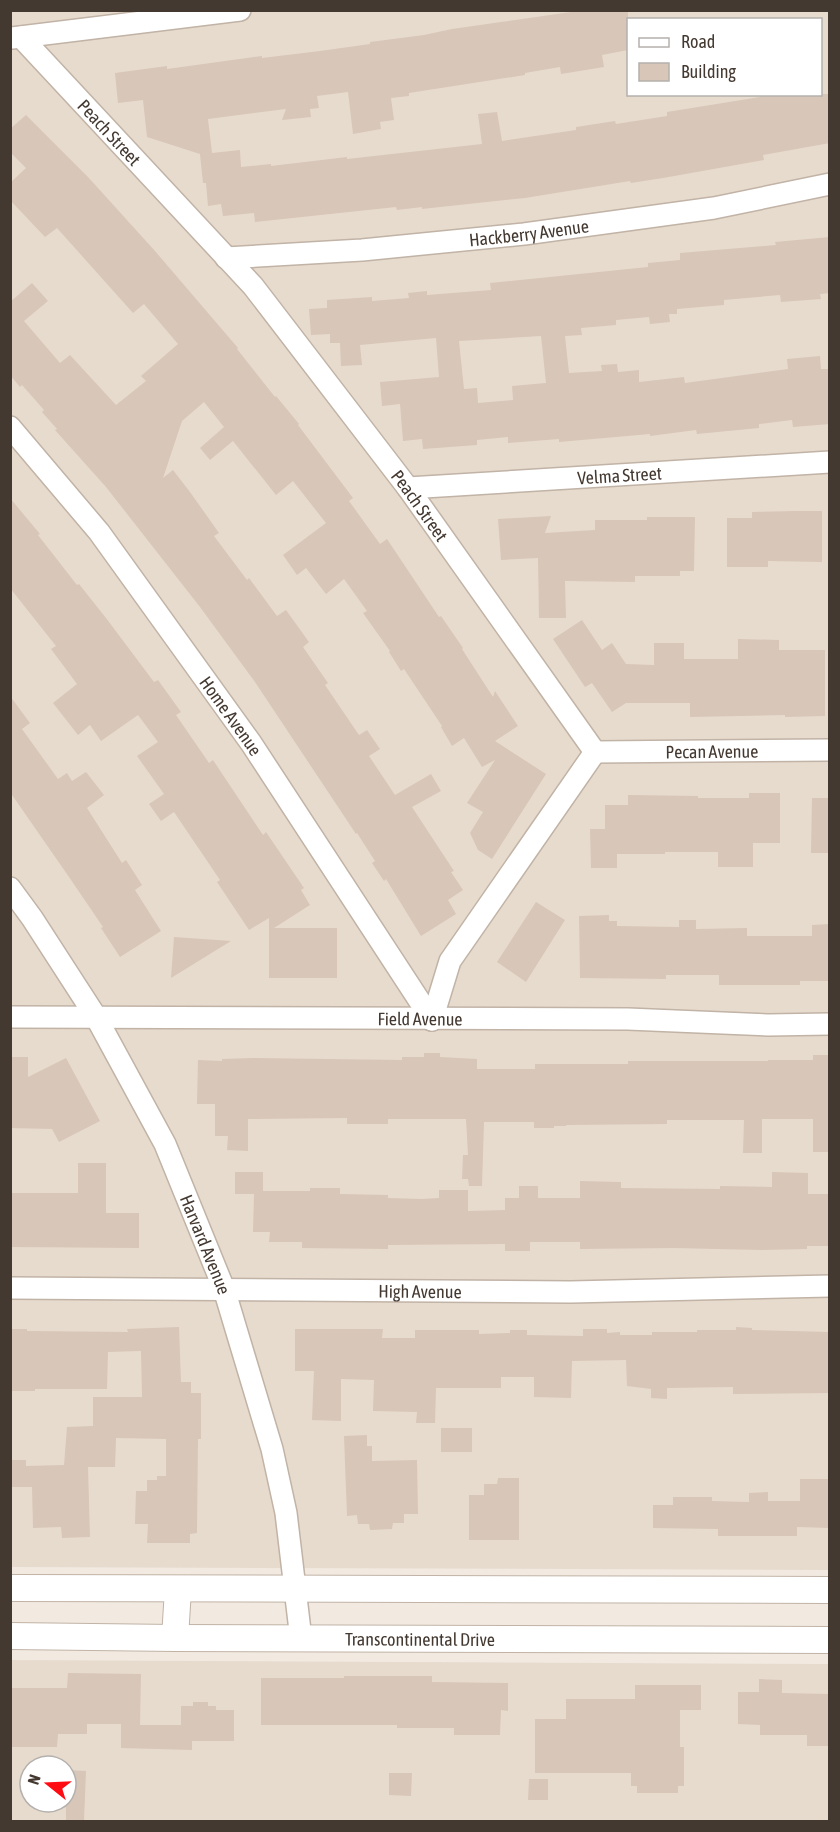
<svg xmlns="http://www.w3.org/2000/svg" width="840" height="1832" font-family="'Asap Condensed',sans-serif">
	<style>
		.residential { fill: #e7dbce; fill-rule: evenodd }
		.building { fill: #d8c6b8; fill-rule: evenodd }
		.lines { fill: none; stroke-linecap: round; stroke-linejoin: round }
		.minor-casing { stroke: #c1b3a6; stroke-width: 24 }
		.tertiary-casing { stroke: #c1b3a6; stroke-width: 28 }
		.minor { stroke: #fff; stroke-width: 21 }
		.tertiary { stroke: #fff; stroke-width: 26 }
		.labels { text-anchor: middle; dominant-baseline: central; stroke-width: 6; stroke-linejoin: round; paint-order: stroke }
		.street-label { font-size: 18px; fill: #443931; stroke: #fff }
	</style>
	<rect width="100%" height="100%" fill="#f2eae1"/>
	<path class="residential" d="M11 11H829V1570L11 1567ZM628 20H820V94H628Z
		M10 1660 829 1664V1821H11ZM30 1766H66V1802H30Z"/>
	<path class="building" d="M585 10H628V50L602 55 604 67 561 74 560 67 525 73V75L409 93V96L391 98 394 120 380 122 381 129 353 134 348 92 317 96 319 108 310 109 311 117 282 120 286 109 208 119 212 153 240 150 241 167 271 164V166L347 157V159L482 144 478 114 497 112 502 141 576 130V127L615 121 616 124 667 116V112L760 97V94H830V143L763 155 764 160 663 178 631 183 630 181 525 198 422 209V207L397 210 396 207 255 222 254 213 223 216 221 204 208 206 206 183H203L200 154 147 137 143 100 118 103 115 73 167 66V69L262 56V58L320 51 370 44V42L424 35 452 29Z
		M26 115 88 177 155 251 238 348 237 349 275 397 276 396 299 424 298 425 353 498 349 501 380 544 387 539 439 617 441 616 463 648 462 649 493 697 495 691 518 726 495 741 546 774 492 859 478 850 470 833 483 812 467 803 495 760 482 767 464 738 452 746 441 727 442 726 404 669 401 671 389 652 390 651 363 613 367 611 344 579 326 594 306 568 297 575 283 555 326 523 293 481 276 495 233 441 210 460 200 448 224 427 204 402 182 421 163 478 173 470 190 492 219 533 214 536 247 580 249 578 277 616 286 610 309 642 303 647 328 683 325 685 359 735 367 730 380 749 369 756 395 795 431 774 441 791 412 807 454 871 451 872 463 890 448 900 456 914 421 936 386 879 384 881 372 863 375 861 357 833 356 834 255 682 200 607 106 487 55 430 57 429 42 412 44 410 22 385 20 387 10 375V302L32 283 48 301 24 321 60 363 70 355 116 405 146 381 141 376 178 344 144 304 133 313 57 228 45 237 10 200V183L26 168 10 152V129Z
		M830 237V293L820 294 821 299 781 302 780 295 724 300V305L677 309V314H669L670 322 650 324 649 317 616 320V325L581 328 582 335 565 336 569 373 602 371 601 365 617 364 618 372 639 370V382L684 377 685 383 788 369 787 359 820 356 821 369H830V424L793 427 792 420 759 424V428L697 434 696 430 650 436V434L559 442V439L508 443V437L477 440V445L423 449 422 439 403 441 400 404 382 406 380 382 439 377 436 338 360 345 362 365 341 366 340 343H330V334L311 335 309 309 327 308V300L372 297V301L409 298 408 293 427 291V295L491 290 490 283 648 267V263L680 260V253L776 245 775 242ZM541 336 546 383 512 386 513 400 478 403 477 388 464 389 459 341Z
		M10 498 40 534 38 535 77 585 79 584 106 618 154 682 158 680 181 712 176 715 209 763 213 760 263 835 266 832 304 888 301 890 310 905 274 928H337V978H269V918L249 930 217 882 220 880 174 812 161 821 149 804 164 794 137 756 158 742 138 715 101 741 90 725 78 735 53 703 77 684 51 649 56 646 10 588Z
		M796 511H822V562L768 561V567H727V518H752V512Z
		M551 516 545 533 595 530V520H647V517H695L694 571H680V576H635V582L565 581 566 618H539L538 558 501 560 498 519Z
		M582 620 602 650 612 643 626 664 654 665V643H684V659H738V639L779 640V650H825V716L785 717V715L690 717V703H626L612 712 592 683 585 687 553 639Z
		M10 696 30 723 22 729 58 779 67 773 72 781 86 772 104 795 87 808 122 863 126 860 142 885 135 890 161 931 120 957 101 928 103 927 69 877 10 792Z
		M749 793H780V843H753V867H718V852H665V854H617V868H591L590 829H605V805H628V795L698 796V798H749Z
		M812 798H830V853H811Z
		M536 902 565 920 526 982 497 962Z
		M609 915V921H617V926L679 927V920H696V929L747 928V936H812V925L830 924V981H800V985H719V975H666V979L580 978 579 916Z
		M174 937 231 941 171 978Z
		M424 1053H440V1057L477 1059V1069H535V1064H628V1061H768V1060H813V1055H830V1152H813V1119H762V1153H743L744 1120H667V1124L566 1125V1126H554V1128H534V1122H484L482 1186H469L468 1179H462L463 1155H468L466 1119H388V1124H347V1118L248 1119V1151L227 1150 228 1136H215V1104H197L198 1060 222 1061V1059L253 1058 402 1060V1057H424Z
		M10 1057H28V1077L66 1058 100 1121 59 1142 52 1129 10 1128Z
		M78 1163H106V1213H139V1248L10 1247V1193H78Z
		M235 1172H263V1191H310V1188H340V1194L388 1195V1198L422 1199 439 1198V1190H468V1211L505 1210V1198H519V1186H538V1198H580V1181L621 1182V1188L720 1189V1186L772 1187V1172L808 1173V1194H830V1246H807V1249L761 1250 674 1248 580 1249V1242H530V1251H505V1244L388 1245V1249L302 1248V1242H269L270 1232H253L254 1194H235Z
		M179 1327 181 1382H191V1393H201V1439H198L197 1533 190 1534V1543H147L148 1524H135L136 1491H147V1480H157V1476H166V1439L116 1438 115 1467H88L90 1537 62 1538 61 1527 33 1528 32 1487H10V1460H26V1466L64 1465 67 1427 93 1426V1397H142L141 1351 108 1352 107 1389H35V1391H10V1329H27V1331L128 1332 127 1329Z
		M736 1327 752 1328V1330L830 1332V1393L733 1394V1387L667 1388V1399L651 1398V1389L627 1386 626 1360 572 1361 571 1398 534 1397V1377H501V1388H436L435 1423H416L417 1412 373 1411 374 1380 341 1379V1421L312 1420 314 1371H295V1329H383L382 1338H415V1330H479V1334L510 1333V1330H527V1335L583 1336V1329H607V1333L620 1332V1335H652V1332H697V1330H736Z
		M441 1428H472V1452H441Z
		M367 1435V1446H372V1461L417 1460 418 1514H404V1523H393L392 1529 370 1530 369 1524H358L357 1515 347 1516 344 1436Z
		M498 1478H519V1540H469V1495H484V1484H497Z
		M800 1479H830V1528L797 1527V1536H718V1529L653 1528V1505H673V1497H712V1501L749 1502V1493L768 1492V1501H800Z
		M68 1673 141 1674 140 1725H181V1706H193V1702H208V1706H216V1710H234V1741H192V1750L121 1748V1724H87V1734H58L57 1747H10V1688H67Z
		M344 1676H432V1682L508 1683V1711L501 1710 500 1735H454V1728H397V1725H261V1678H344Z
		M759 1679 782 1680V1693L830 1694 829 1746H807V1735H760V1725L738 1724V1692H759Z
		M635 1685H701V1710H680V1747H684V1786H678V1793H637V1786H631V1773H535V1719H566V1699H635Z
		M66 1770 86 1771 84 1821H66Z
		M389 1773H412L411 1796 389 1795Z
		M529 1779H548V1800H528Z"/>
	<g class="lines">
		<g class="minor-casing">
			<g id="minor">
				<path id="s1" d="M21 37 253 286 408 488 595 752"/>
				<path d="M12 38 240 10"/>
				<path id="s2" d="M226 258 362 250 524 234 714 208 830 184"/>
				<path id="s3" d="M10 427 99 532 251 743 432 1020"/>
				<path id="s4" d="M408 488 830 462"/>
				<path id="s5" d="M595 752 830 750"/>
				<path id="s6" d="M10 888 32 918 96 1017 165 1144 224 1289 272 1449 286 1513 301 1639"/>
				<path id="s7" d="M10 1017 628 1019 768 1025 830 1024"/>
				<path d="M432 1020 450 961 595 752"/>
				<path id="s8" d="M10 1288 571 1292 830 1286"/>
			</g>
		</g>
		<g class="tertiary-casing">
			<g id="tertiary">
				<path d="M10 1588 830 1590"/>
				<path id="s9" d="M10 1636 175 1638 830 1640"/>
				<path d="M175 1638 178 1589"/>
			</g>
		</g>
		<use href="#minor" class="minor"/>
		<use href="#tertiary" class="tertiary"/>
	</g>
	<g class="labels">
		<g class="street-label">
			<text stroke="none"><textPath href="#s1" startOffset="130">Peach Street</textPath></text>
			<text stroke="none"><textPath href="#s2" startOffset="304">Hackberry Avenue</textPath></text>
			<text stroke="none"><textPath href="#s4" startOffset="212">Velma Street</textPath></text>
			<text stroke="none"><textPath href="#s1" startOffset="616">Peach Street</textPath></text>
			<text stroke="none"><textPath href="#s3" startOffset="364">Home Avenue</textPath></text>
			<text stroke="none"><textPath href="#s5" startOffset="117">Pecan Avenue</textPath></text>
			<text stroke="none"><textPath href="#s7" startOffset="410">Field Avenue</textPath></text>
			<text stroke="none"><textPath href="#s6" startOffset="408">Harvard Avenue</textPath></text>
			<text stroke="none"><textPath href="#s8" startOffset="410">High Avenue</textPath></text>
			<text stroke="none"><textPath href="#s9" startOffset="410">Transcontinental Drive</textPath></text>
		</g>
	</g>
	<rect width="840" height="1832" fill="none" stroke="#443931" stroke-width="24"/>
	<rect x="627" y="18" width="195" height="78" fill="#ffffff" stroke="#b4b0ad" stroke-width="1.5"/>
	<rect x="639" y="38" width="30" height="9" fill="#ffffff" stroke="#b4b0ad" stroke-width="1.5"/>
	<text x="681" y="48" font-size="18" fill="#443931">Road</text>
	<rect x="639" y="63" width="30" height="18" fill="#d8c6b8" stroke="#b4b0ad" stroke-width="1.5"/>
	<text x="681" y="78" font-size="18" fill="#443931">Building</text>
	<g transform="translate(48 1784) rotate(288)"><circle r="28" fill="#ffffff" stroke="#b4b0ad" stroke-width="1.5"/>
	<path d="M0-4.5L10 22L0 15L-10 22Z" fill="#ff0b12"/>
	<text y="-9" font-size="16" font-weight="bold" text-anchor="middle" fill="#443931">N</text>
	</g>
</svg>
